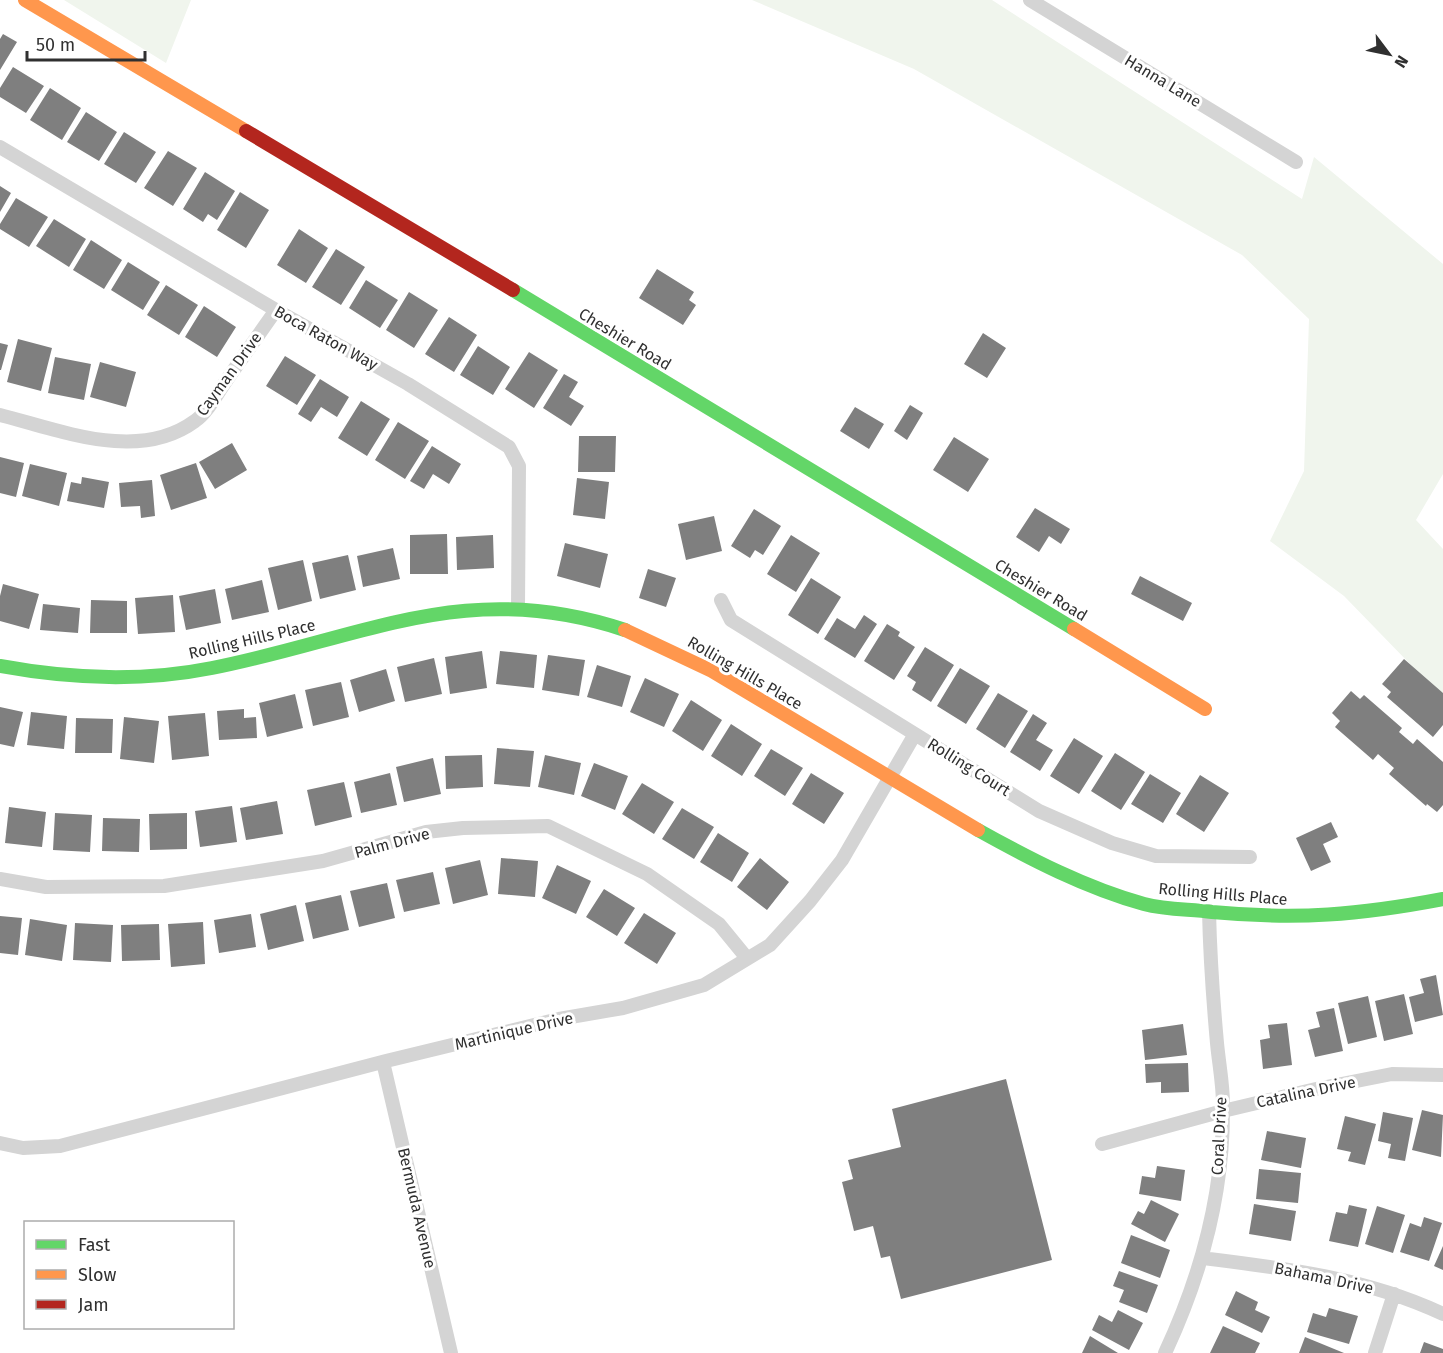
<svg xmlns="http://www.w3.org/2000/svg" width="1443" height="1353" font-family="'Fira Sans',sans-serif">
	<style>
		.green { fill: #f0f5ed }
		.building { fill: #7f7f7f }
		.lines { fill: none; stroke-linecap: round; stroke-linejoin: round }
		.street { stroke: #d4d4d4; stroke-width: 14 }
		.fast { stroke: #63d668; stroke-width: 14 }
		.slow { stroke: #ff974d; stroke-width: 14 }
		.jam { stroke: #b3261e; stroke-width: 14 }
		.labels { text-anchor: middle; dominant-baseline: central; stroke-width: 6; stroke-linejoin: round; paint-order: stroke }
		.street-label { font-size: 16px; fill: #303030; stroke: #fff }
	</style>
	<rect width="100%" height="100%" fill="#fff"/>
	<path class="green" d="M64 0H191L166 63Z
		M752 0H992L1302 199 1314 157 1443 264V474L1416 520 1443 549V698L1344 596 1270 541 1304 471 1309 319 1242 255 914 69Z"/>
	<path class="building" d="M3 34 17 42 0 70V39Z
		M13 67 44 86 26 113 0 97V88Z
		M50 88 81 108 62 140 30 120Z
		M86 112 117 132 99 161 67 142Z
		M124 132 156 152 136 183 104 164Z
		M168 151 197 168 173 206 144 188Z
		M205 172 235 191 217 220 208 214 203 222 183 209Z
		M0 186 11 193 0 212Z
		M240 192 269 210 246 248 217 230Z
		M16 198 48 217 29 247 0 229V224Z
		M54 219 86 239 69 267 36 246Z
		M299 229 328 248 306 283 277 265Z
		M91 240 122 260 104 289 73 270Z
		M336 249 365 267 341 305 312 287Z
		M128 262 160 282 143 310 111 290Z
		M657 269 694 292 689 300 696 305 683 325 639 298Z
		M366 280 398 300 380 328 349 308Z
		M166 285 198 305 179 335 147 315Z
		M409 292 438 310 414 348 386 330Z
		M204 306 236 327 217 357 185 337Z
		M449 317 477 335 454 372 425 354Z
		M983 333 1006 348 987 378 964 364Z
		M18 339 52 348 41 391 7 382Z
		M0 343 8 345 1 370H0Z
		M478 346 510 367 493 395 460 375Z
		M529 352 558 370 534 408 505 389Z
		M285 356 316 375 297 405 266 386Z
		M55 357 91 364 84 400 48 393Z
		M100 362 136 372 126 407 90 397Z
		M564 374 578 382 569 397 584 406 571 426 543 408Z
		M320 379 349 397 337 417 321 407 311 422 298 414Z
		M361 401 390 419 367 456 338 438Z
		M910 405 923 413 907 440 894 431Z
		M855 407 884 424 869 449 840 431Z
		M398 422 429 441 405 479 375 460Z
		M579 436H616L615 472H578Z
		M954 437 989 459 968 492 933 470Z
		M232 443 247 470 215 489 199 462Z
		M432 446 461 464 449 484 433 474 424 489 410 481Z
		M0 457 24 463 16 497 0 493Z
		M196 463 207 498 171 510 160 475Z
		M30 464 67 473 59 506 22 496Z
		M82 477 109 482 104 508 67 501 71 482 81 484Z
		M577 478 609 482 605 519 573 515Z
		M152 480 155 516 141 518 140 506 121 507 119 483Z
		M1035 508 1070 529 1061 544 1049 536 1039 552 1016 537Z
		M754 509 781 526 763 555 755 550 750 558 731 546Z
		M714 516 722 551 686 560 678 524Z
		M447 534 448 574H410V535Z
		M493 535 494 568 457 570 456 537Z
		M791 535 820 553 796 592 767 574Z
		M565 543 608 554 600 588 557 576Z
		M393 548 400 579 363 587 357 556Z
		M348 555 356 590 320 599 312 563Z
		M303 560 312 601 278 610 268 568Z
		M648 569 676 578 666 607 639 598Z
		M1140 576 1192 603 1183 621 1131 594Z
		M811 578 841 597 818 634 788 615Z
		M262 580 269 612 232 620 225 589Z
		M3 584 39 594 29 629 0 621V596Z
		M215 589 221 623 186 630 179 596Z
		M173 595 175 632 138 634 135 598Z
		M91 600 127 601V633H90Z
		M43 604 80 608 78 633 40 630Z
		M864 615 877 624 855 658 824 639 837 618 855 629Z
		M887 624 900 632 898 636 915 647 894 680 864 661Z
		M925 647 954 665 931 702 912 690 916 682 907 676Z
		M482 651 487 688 450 694 445 657Z
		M500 651 537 655 534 688 496 684Z
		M548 655 585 660 579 696 542 690Z
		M434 658 442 694 405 702 397 667Z
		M1404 659 1443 693V725L1433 737 1387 697 1391 692 1382 684Z
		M597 665 631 676 622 707 587 697Z
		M960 668 990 686 966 724 937 706Z
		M386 669 395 701 359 712 350 680Z
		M645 678 679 694 664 727 630 712Z
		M341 682 349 717 313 726 305 690Z
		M1351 691 1360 699 1364 695 1402 728 1399 732 1413 744 1417 739 1443 762V805L1437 812 1427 804 1426 806 1389 774 1394 768 1378 754 1373 760 1335 727 1340 721 1332 713Z
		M998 693 1028 711 1005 748 976 729Z
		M295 694 303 728 267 737 259 703Z
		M691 700 722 720 703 751 672 731Z
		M0 707 23 712 14 747 0 744Z
		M244 709V718L256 717 257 738 219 740 217 711Z
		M31 712 67 716 64 749 27 745Z
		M205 713 209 756 172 760 168 716Z
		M1033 714 1047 723 1036 740 1053 750 1040 771 1010 752Z
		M124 717 159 721 154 763 120 759Z
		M76 718 113 719 112 753H75Z
		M731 724 762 744 742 776 711 756Z
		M1074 738 1103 756 1079 794 1050 776Z
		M497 748 534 751 530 787 494 784Z
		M771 749 803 768 785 796 754 776Z
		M1115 753 1145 772 1121 810 1091 791Z
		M482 755 483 787 446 789 445 756Z
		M545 755 581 763 574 795 538 787Z
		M433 758 441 794 404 802 396 767Z
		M594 763 628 776 615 810 581 796Z
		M390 773 397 805 361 813 354 782Z
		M811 773 844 793 824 824 792 804Z
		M1150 774 1181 793 1163 823 1131 804Z
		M1200 775 1229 793 1204 832 1176 814Z
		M344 782 352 817 315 826 307 790Z
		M642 783 674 802 654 834 622 814Z
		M277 801 283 834 246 840 240 808Z
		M232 806 237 842 200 847 195 811Z
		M9 807 46 812 42 847 5 843Z
		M682 808 714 827 694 859 662 839Z
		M55 813 92 815 90 852 53 850Z
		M187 813V849L150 850 149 814Z
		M103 818 140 819 139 852 102 851Z
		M1331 822 1338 837 1323 844 1331 862 1311 871 1296 838Z
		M718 833 749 853 732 882 700 862Z
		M501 858 538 861 535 897 498 894Z
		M760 858 789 882 767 910 737 887Z
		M480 860 488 895 453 904 445 868Z
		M557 865 591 881 576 914 542 898Z
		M433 872 440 904 404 912 396 880Z
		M387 883 395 918 359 927 350 891Z
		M604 889 635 908 617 936 586 917Z
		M341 895 349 930 313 939 305 903Z
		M296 905 304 941 268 950 260 914Z
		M644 913 676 933 657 964 624 943Z
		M251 914 256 947 219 953 214 920Z
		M0 916 22 918 18 955 0 953Z
		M30 919 67 925 62 961 25 955Z
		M203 922 205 964 171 967 168 924Z
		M75 923 113 925 111 962 73 960Z
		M159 924 160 960 122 961 121 925Z
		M1436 975 1443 1015 1415 1022 1409 997 1424 993 1420 979Z
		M1404 994 1413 1034 1384 1041 1375 1001Z
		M1368 996 1377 1037 1348 1044 1338 1003Z
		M1334 1008 1343 1051 1315 1057 1308 1030 1320 1027 1316 1012Z
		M1287 1023 1292 1065 1263 1069 1260 1040 1270 1038 1268 1025Z
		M1183 1024 1187 1055 1145 1060 1142 1030Z
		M1188 1063 1189 1092 1161 1093V1082L1146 1083 1145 1064Z
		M1006 1079 1052 1260 901 1299 890 1256 881 1258 873 1226 854 1231 842 1182 853 1179 848 1160 901 1147 892 1109Z
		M1422 1110 1443 1115 1441 1157 1412 1150Z
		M1383 1112 1413 1118 1405 1161 1388 1158 1391 1144 1378 1141Z
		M1345 1116 1376 1124 1365 1165 1348 1161 1351 1152 1337 1149Z
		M1267 1131 1306 1138 1301 1168 1261 1160Z
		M1157 1166 1185 1170 1181 1201 1139 1194 1142 1176 1155 1178Z
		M1259 1169 1301 1173 1298 1203 1256 1199Z
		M1151 1200 1179 1214 1165 1242 1131 1224 1138 1211 1144 1214Z
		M1254 1204 1296 1211 1291 1241 1249 1234Z
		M1349 1205 1367 1209 1358 1247 1329 1241 1336 1212 1347 1214Z
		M1377 1206 1405 1215 1393 1253 1365 1244Z
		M1424 1217 1442 1223 1429 1261 1400 1252 1410 1223 1421 1227Z
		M1131 1235 1170 1250 1160 1278 1121 1263Z
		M1443 1246V1270L1434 1266Z
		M1119 1271 1158 1285 1147 1313 1119 1302 1124 1290 1113 1286Z
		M1236 1291 1258 1302 1255 1310 1270 1317 1262 1333 1225 1315Z
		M1329 1308 1358 1316 1349 1344 1307 1332 1313 1313 1326 1317Z
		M1118 1310 1143 1323 1129 1350 1092 1330 1099 1315 1112 1322Z
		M1223 1326 1260 1343 1255 1353H1210Z
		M1090 1336 1118 1353H1082Z
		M1305 1337 1344 1353H1299Z
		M1424 1342 1443 1349V1353H1420Z"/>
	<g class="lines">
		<path class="street" d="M1030 0 1296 162
			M0 147 276 310 408 384 509 447 519 466 518 608
			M0 415C60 430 138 463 195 421 208 412 217 394 226 381 242 358 259 334 276 310
			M721 600 731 620 1039 811 1112 843 1156 856 1250 857
			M0 879 46 887 164 886 323 861 426 832 463 828 548 826 647 874 719 924 746 957
			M383 1062 451 1353
			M0 1143 23 1148 60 1146 386 1061 559 1019 623 1008 704 985 770 945 810 901 842 860 915 734
			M1102 1144 1223 1111 1316 1089 1392 1074 1443 1075
			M1202 1258C1284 1268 1367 1278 1443 1314
			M1165 1353C1200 1278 1223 1195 1223 1111 1224 1089 1219 1065 1217 1043 1213 999 1210 956 1209 911
			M1375 1353 1394 1294"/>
		<path class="fast" d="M513 290 1074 629
			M0 666C70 679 142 682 212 668 364 638 466 577 625 630
			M978 830C1030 859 1086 888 1144 904 1167 910 1189 909 1212 912 1298 920 1359 915 1443 899"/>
		<path class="slow" d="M25 0 246 131
			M1074 629 1205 709
			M625 630 712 671 978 830"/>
		<path class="jam" d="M246 131 513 290"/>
	</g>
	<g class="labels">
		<g class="street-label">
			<text transform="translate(1163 81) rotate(31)">Hanna Lane</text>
			<text transform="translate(326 338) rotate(29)">Boca Raton Way</text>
			<text transform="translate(625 339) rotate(31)">Cheshier Road</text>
			<text transform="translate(229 374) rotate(-54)">Cayman Drive</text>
			<text transform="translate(1041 590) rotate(31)">Cheshier Road</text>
			<text transform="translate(252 639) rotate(-13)">Rolling Hills Place</text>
			<text transform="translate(745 673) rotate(30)">Rolling Hills Place</text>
			<text transform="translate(969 767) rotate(32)">Rolling Court</text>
			<text transform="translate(392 843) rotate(-15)">Palm Drive</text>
			<text transform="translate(1223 894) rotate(5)">Rolling Hills Place</text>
			<text transform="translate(514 1031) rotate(-13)">Martinique Drive</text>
			<text transform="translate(1306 1092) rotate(-12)">Catalina Drive</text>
			<text transform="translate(1219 1136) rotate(-87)">Coral Drive</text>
			<text transform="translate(417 1208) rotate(77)">Bermuda Avenue</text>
			<text transform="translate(1324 1278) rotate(12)">Bahama Drive</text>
		</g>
	</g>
	<rect x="24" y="1221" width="210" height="108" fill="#ffffff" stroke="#acacac" stroke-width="1.5"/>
	<rect x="36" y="1240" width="30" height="9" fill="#63d668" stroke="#acacac" stroke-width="1.5"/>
	<text x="78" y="1251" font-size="18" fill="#303030">Fast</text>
	<rect x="36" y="1270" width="30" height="9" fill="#ff974d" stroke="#acacac" stroke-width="1.5"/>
	<text x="78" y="1281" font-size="18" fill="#303030">Slow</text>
	<rect x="36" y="1300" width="30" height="9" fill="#b3261e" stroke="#acacac" stroke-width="1.5"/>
	<text x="78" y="1311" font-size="18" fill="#303030">Jam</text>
	<g transform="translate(1389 54) rotate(122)" stroke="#ffffff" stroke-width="4.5" paint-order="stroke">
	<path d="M0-4.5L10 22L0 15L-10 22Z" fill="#303030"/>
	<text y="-9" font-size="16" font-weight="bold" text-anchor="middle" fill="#303030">N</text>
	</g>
	<path d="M27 51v9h118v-9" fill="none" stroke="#303030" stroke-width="3"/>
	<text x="36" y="51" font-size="18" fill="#303030" stroke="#ffffff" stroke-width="4.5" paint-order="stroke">50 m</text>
</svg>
